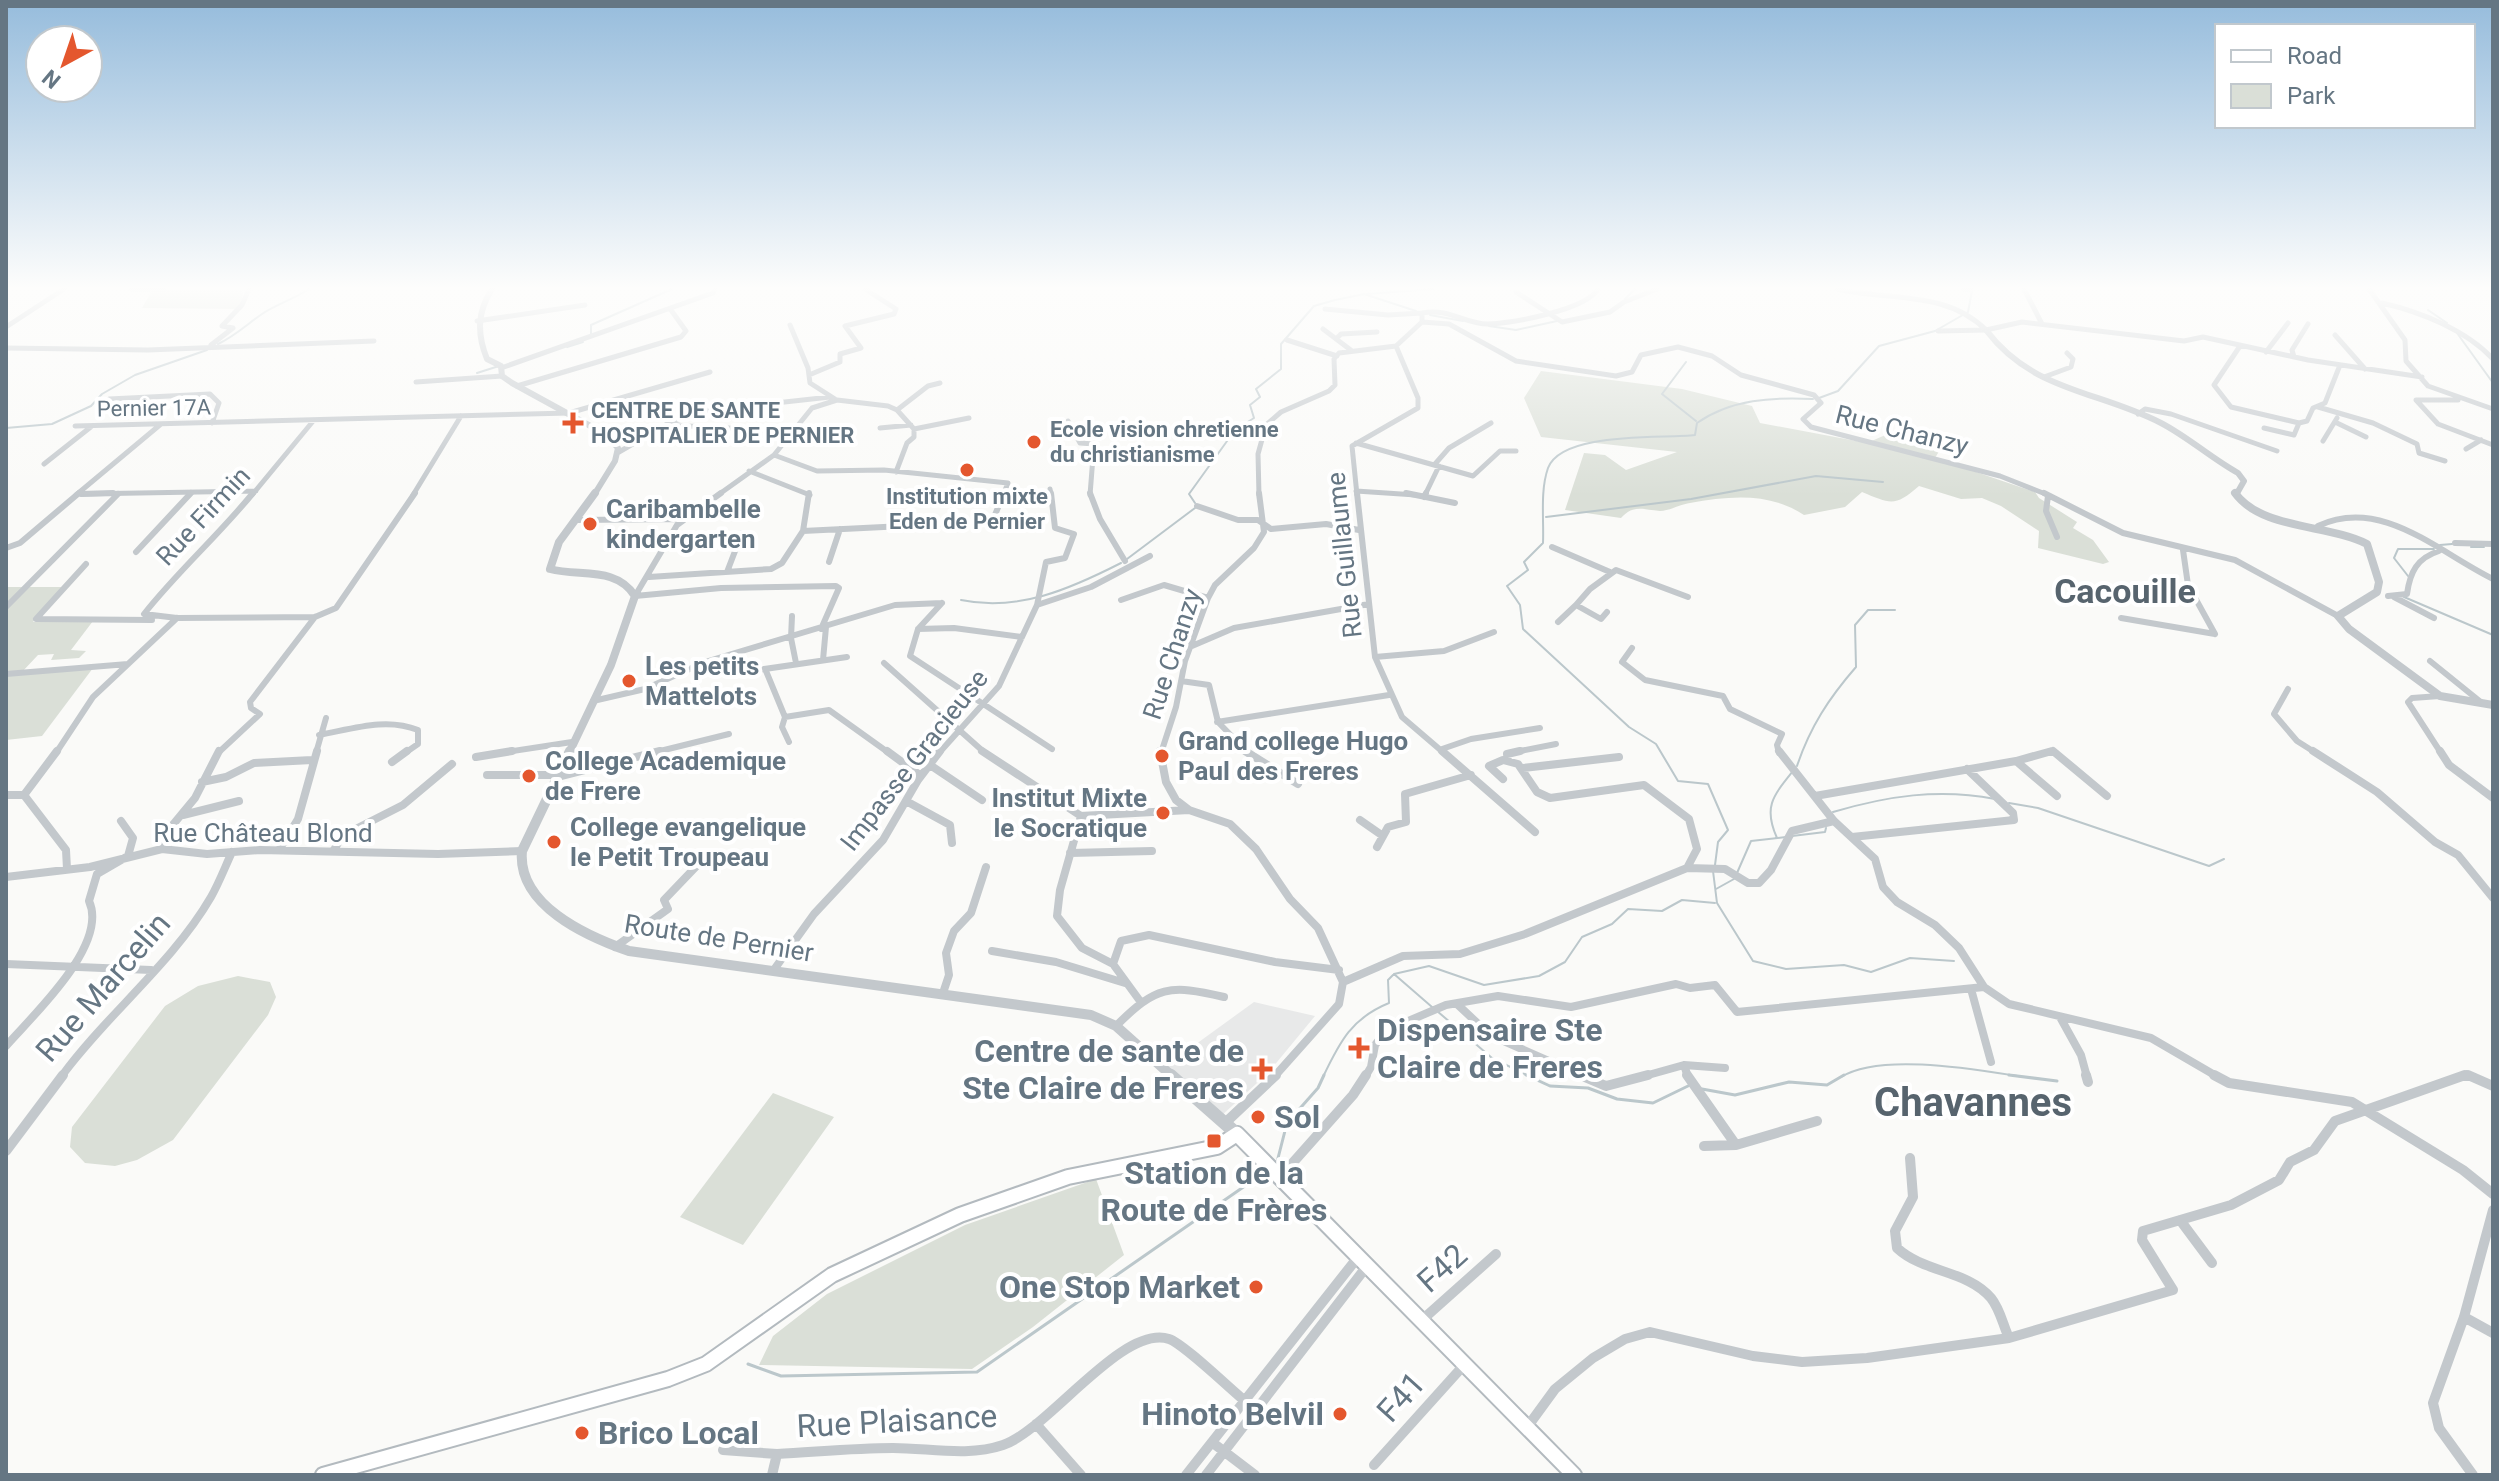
<svg xmlns="http://www.w3.org/2000/svg" width="2499" height="1481" font-family="Roboto,sans-serif">
	<style>
		.built { fill: #e8e9e9 }
		.green { fill: #dadfd7 }
		.lines { fill: none; stroke-linecap: round; stroke-linejoin: round }
		.stream-far1 { stroke: #bbc7cb; stroke-width: 2 }
		.stream { stroke: #bbc7cb; stroke-width: 3 }
		.secondary-casing { stroke: #b3babf; stroke-width: 18 }
		.minor-far3 { stroke: #c3c8cc; stroke-width: 5 }
		.minor-far2 { stroke: #c3c8cc; stroke-width: 6 }
		.minor-far1 { stroke: #c3c8cc; stroke-width: 8 }
		.minor { stroke: #c3c8cc; stroke-width: 10 }
		.tertiary-far3 { stroke: #c3c8cc; stroke-width: 6 }
		.tertiary-far2 { stroke: #c3c8cc; stroke-width: 8 }
		.tertiary-far1 { stroke: #c3c8cc; stroke-width: 10 }
		.tertiary { stroke: #c3c8cc; stroke-width: 13 }
		.secondary { stroke: #fff; stroke-width: 14 }
		.poi-dot { fill: #e4572e; stroke: #fff; stroke-width: 3 }
		.labels { text-anchor: middle; dominant-baseline: central; stroke-width: 8; stroke-linejoin: round; paint-order: stroke }
		.far-street-label { font-size: 22px; fill: #657683; stroke: #fff }
		.far-poi-label { font-size: 22px; font-weight: bold; fill: #657683; stroke: #fff; text-anchor: start }
		.street-label { font-size: 26px; fill: #657683; stroke: #fff }
		.poi-label { font-size: 26px; font-weight: bold; fill: #657683; stroke: #fff; text-anchor: start }
		.near-street-label { font-size: 32px; fill: #657683; stroke: #fff }
		.near-poi-label { font-size: 32px; font-weight: bold; fill: #657683; stroke: #fff; text-anchor: start }
		.district-label { font-size: 34px; font-weight: bold; fill: #57646e; stroke: #fff }
		.near-district-label { font-size: 40px; font-weight: bold; fill: #57646e; stroke: #fff }
	</style>
	<rect width="100%" height="100%" fill="#fafaf8"/>
	<path class="built" d="M1254 1002 1315 1016 1268 1073 1220 1117 1163 1068Z"/>
	<path class="green" d="M153 289H244L240 309 142 308Z
		M1541 371 1682 389 1752 406 1760 423 1867 443 1890 433 1941 448 1935 458 2035 492 2039 498 2077 522 2073 528 2093 540 2109 562 2103 564 2038 548 2039 531 2001 506 1982 498 1961 499 1919 486C1895 507 1891 504 1862 492L1845 507 1804 515C1769 492 1730 496 1690 503 1681 504 1669 511 1660 511 1643 510 1634 504 1621 518L1565 510 1584 453 1605 455 1626 470 1677 452 1541 437 1524 398Z
		M6 587H67L33 622 93 621 71 650 86 651 79 658 51 660 54 654 38 655 22 672 96 664 42 736 6 740Z
		M238 976 270 982 276 997 268 1015 173 1140 137 1160 115 1166 85 1163 70 1147 72 1127 165 1006 198 986Z
		M773 1093 834 1117 743 1245 680 1217Z
		M1096 1179 1124 1255 1033 1327 972 1369 759 1365 773 1336 827 1294 965 1225Z"/>
	<g class="lines">
		<path class="stream-far1" d="M1367 294 1433 289
			M1625 299 1635 289
			M2428 310 2447 323
			M1430 315 1463 321
			M1489 326 1516 330 1557 321
			M2457 333 2493 383
			M591 335V325L672 289
			M218 344C235 336 246 325 262 314 275 305 294 299 309 289
			M567 347 583 342
			M1686 362 1662 394 1696 421
			M477 373 499 366
			M1819 398 1838 391 1879 346 1935 331 1968 312 1972 291
			M6 428 52 424 91 406 102 394 135 375 207 350
			M1195 503 1189 494 1235 430 1254 418 1250 405 1260 397 1256 389 1281 369V344L1314 306 1335 300 1364 294 1416 311
			M1546 517 1691 499 1816 476 1883 482
			M2440 545 2452 544
			M2471 547H2484
			M1127 559 1195 508
			M2408 576 2394 558 2398 549H2434
			M2404 597 2493 635
			M961 600C1018 612 1070 589 1121 563
			M1797 766C1810 727 1829 698 1856 667L1855 625 1868 610H1895
			M2009 803 2038 808 2209 866 2224 859
			M1833 812C1887 796 1939 788 1995 799
			M1792 836 1825 832 1826 828
			M1777 838C1763 807 1773 796 1793 771
			M1715 865 1718 842 1728 830 1708 784 1678 781 1656 744 1629 727 1523 629 1520 605 1507 586 1528 570 1524 562 1543 543C1544 519 1540 491 1548 468 1562 431 1662 439 1695 435L1697 423C1731 399 1773 397 1813 399
			M1713 871 1717 903 1753 961 1786 969 1844 965 1871 972 1910 958 1954 961
			M1737 873 1751 841 1786 837
			M1716 889 1734 879
			M1394 974 1432 1007
			M1437 1011 1492 1058 1531 1077
			M1323 1077C1340 1041 1352 1018 1389 1003L1388 980 1394 974 1429 966 1484 985 1539 976 1565 962 1582 937 1612 924 1628 909 1662 911 1682 900 1715 903
			M1841 1077C1881 1052 1978 1070 2024 1077"/>
		<path class="stream" d="M1526 1075 1550 1086 1588 1088 1617 1099 1653 1103 1688 1086
			M2009 1075 2057 1081
			M1702 1089 1735 1095 1789 1082 1827 1085 1844 1075
			M1277 1162 1287 1123 1318 1088 1324 1075
			M748 1364 781 1376 977 1372 1265 1172"/>
		<g class="secondary-casing">
			<path id="secondary" d="M323 1475 668 1379 706 1364 832 1275 960 1215 1068 1177 1217 1147 1237 1134 1574 1475"/>
		</g>
		<path class="minor-far3" d="M131 289H164
			M1837 289C1889 301 1946 290 1986 330L2022 322 2184 341 2203 337 2308 360 2422 377
			M1963 289H1971
			M2024 289 2042 324
			M2369 289 2405 340 2406 361 2428 386 2493 409
			M1516 292 1562 322 1610 312 1624 302 1657 289
			M2382 303C2421 312 2466 330 2493 359
			M1325 309 1388 315 1422 313
			M477 321 585 305
			M1422 322V313C1451 308 1464 324 1488 324 1513 323 1586 310 1598 289
			M790 325 808 368 810 383 835 399
			M6 327 64 289
			M1323 329 1352 351
			M1938 331 1986 330
			M2335 335 2365 369
			M1336 339 1341 334 1377 332
			M1287 340 1337 356
			M211 345 233 328 222 326 242 305 249 289
			M2240 346 2214 385 2231 407 2299 423 2307 421 2313 408 2325 403 2340 365
			M6 348 148 350 374 341
			M2266 352 2288 323
			M2294 357 2292 350 2308 324
			M501 368 713 293 715 289
			M809 375 840 362V354L861 348 845 326 894 314 896 309 865 289
			M2044 377 2071 367 2073 359 2067 353
			M416 382 502 376
			M517 386 681 337 686 331 671 310
			M109 399 210 394 219 403 212 423
			M2458 400H2416L2438 424 2493 445
			M2318 407 2373 423 2417 444 2419 453 2445 461
			M897 410 928 386 940 383
			M2138 414 2145 409 2171 414 2277 451
			M1068 421 1080 443 1094 444 1090 495
			M2335 422 2366 437
			M667 425 792 431
			M75 426 569 413 710 372
			M880 428 911 425
			M2264 428 2294 435 2299 423
			M914 429 969 418
			M2323 441 2337 418
			M1356 443 1473 476 1500 451H1516
			M2466 449 2481 440
			M619 452 669 423 711 410 830 397
			M774 455 817 471 884 470 1008 483 1003 495
			M44 464 92 426
			M1435 464 1449 448 1491 423
			M749 471 810 495
			M1050 489 1051 495
			M1356 491 1416 495
			M81 494 256 491
			M76 495 161 424
			M189 495 191 493
			M252 495 314 420
			M413 495 461 416
			M718 495 774 455 812 408 837 400 888 406 897 410 914 429V437L907 443 896 472
			M1259 495 1258 454 1266 425 1281 412 1329 391 1335 385 1334 359 1339 353 1396 346 1422 322 1449 324 1516 361 1616 376 1632 372 1641 355 1678 347 1712 356 1741 375 1814 395 1821 403 1803 419 1811 427 2000 476 2048 495
			M1357 495 1352 446 1418 408V398L1396 346
			M1425 495 1439 466"/>
		<path class="minor-far2" d="M253 493C218 536 178 571 144 614L177 618 315 617 336 608 415 493
			M809 493 803 531 944 524
			M1004 493 990 527 1022 529
			M1090 493 1100 519 1125 561
			M1357 493 1375 657 1402 717 1444 753
			M1406 493 1455 503
			M2044 493 2123 533 2235 560 2338 616
			M81 494 113 493
			M2048 496 2046 511 2057 537
			M1424 497 1426 493
			M1197 506 1238 520H1258L1271 529 1326 524 1359 530
			M577 520 682 519
			M2318 526C2381 496 2438 552 2493 579
			M2455 543 2493 544
			M1552 547 1610 572
			M6 548 20 543 79 493
			M2183 550 2188 585 2215 634
			M136 552 191 493
			M829 562 840 529
			M86 564 36 619 152 620
			M727 572 742 533
			M649 577 771 569 782 563 803 531
			M635 596 677 525 721 493
			M635 596 721 588 836 586 839 588 821 629
			M2388 596 2407 594C2410 572 2417 558 2439 551
			M2394 597 2434 618
			M1121 600 1164 585 1208 598
			M942 603 918 629 910 656 1052 749
			M1037 605 1091 587 1150 556
			M1576 605 1590 589 1616 570 1688 597
			M6 607 118 494
			M792 616 791 638 796 663
			M2121 618 2215 634
			M1558 622 1576 605 1601 619 1607 612
			M918 629 954 628 1022 637
			M1192 646 1234 628 1369 604
			M1632 648 1622 662 1645 680 1723 696 1730 709 1782 734 1777 745 1779 753
			M734 655 730 674 847 657
			M1375 657 1444 651 1494 632
			M823 660 826 627
			M2430 661 2482 703
			M884 663 985 753
			M766 671 785 717 782 727 789 742
			M6 674 128 664
			M1181 681 1209 685 1218 722 1248 753
			M2288 689 2274 714 2297 741 2316 753
			M2440 696 2412 698 2408 702 2441 753
			M593 701 645 689 705 662 895 605 942 603
			M785 717 829 710 889 753
			M1217 722 1389 695
			M319 735C352 729 386 717 418 730V744L405 753
			M1442 749 1471 739 1540 728
			M56 753 93 697 177 618
			M218 753 260 714 251 708 250 702 315 617
			M316 753 326 718
			M500 753 572 742
			M652 753 729 734
			M939 753 999 686 1037 605 1046 562 1065 558 1074 534 1055 528 1051 493
			M1161 753 1176 707 1185 661 1208 598 1215 585 1254 548 1264 532 1259 493
			M1510 753 1556 744
			M2044 753H2056"/>
		<path class="minor-far1" d="M57 751 24 795 66 850 67 869
			M887 751 921 776
			M982 751 1081 816
			M1160 751 1166 782 1176 800 1189 810 1230 824 1256 849 1290 899 1318 928 1343 982 1339 1004 1274 1077
			M1245 751 1298 784
			M1442 751 1535 832
			M1779 751 1834 821 1875 859 1883 887 1897 902 1935 925 1959 948 1984 987 2009 1004 2151 1038 2218 1077
			M2053 751 2107 796
			M2313 751 2377 792 2435 842 2458 855 2493 898
			M2440 751 2449 765 2493 798
			M476 757 512 751
			M1508 761 1507 754 1520 751
			M2016 761 2052 751
			M392 762 407 751
			M930 765 982 800
			M1523 768 1619 757
			M487 775H556
			M557 777 660 751
			M1503 779 1489 766 1503 760 1518 764 1537 792 1550 798 1644 785 1689 819 1697 849 1687 868
			M202 782 226 777 254 763 312 760
			M6 795H24
			M1815 796 2016 761 2057 796
			M906 801 950 825 952 843
			M183 815 239 801
			M1360 820 1383 836
			M1852 837 2014 820 2013 813 1967 769
			M1377 847 1388 827 1406 822 1405 794 1471 775
			M162 849 171 827 195 798 219 751
			M279 850 298 819 317 751
			M334 850 342 836 403 805 452 764
			M1070 853 1152 851
			M6 877 90 867 162 849 207 854 260 850 438 854 522 851
			M615 947 668 909 664 900 709 853
			M992 951 1056 962 1125 983
			M6 964 151 970
			M1113 964 1121 941 1149 935 1275 962 1339 970
			M773 971 814 914 883 840 918 780 940 751
			M1343 982 1403 956 1460 954 1525 934 1687 868 1725 869 1748 883H1759L1771 870 1792 831 1834 821
			M1971 989 1991 1062
			M943 993 949 975 946 953 954 931 971 913 986 867
			M1140 1001 1113 964 1082 948 1057 916 1060 890 1081 816 1189 810
			M1457 1004 1490 1035 1585 1077
			M2060 1017 2081 1055 2087 1077
			M1404 1021 1411 1032
			M1116 1026C1156 986 1169 984 1224 997
			M6 1046C33 1015 109 945 89 901L97 874 128 856 133 838 121 821
			M1684 1065 1688 1077
			M61 1077C107 1014 172 964 211 897 219 883 225 867 232 852
			M1365 1077 1371 1067 1375 1045 1387 1030 1446 1005 1498 996 1571 1007 1676 984 1690 988 1715 985 1737 1012 1984 987
			M1641 1077 1684 1065 1725 1068
			M2460 1077H2473"/>
		<path class="minor" d="M1580 1075 1606 1086 1648 1075
			M1687 1075 1736 1145
			M2086 1075 2088 1082
			M2214 1075 2229 1083 2352 1102 2463 1170 2493 1194
			M2468 1075 2493 1086
			M1224 1124 1276 1075
			M1704 1146 1736 1145 1817 1121
			M6 1151 63 1075
			M1910 1158 1913 1197 1895 1231 1897 1248C1924 1273 1967 1270 1991 1298 2000 1309 2003 1325 2009 1338
			M1281 1176 1353 1095 1366 1075
			M2180 1220 2212 1263
			M2464 1317 2493 1333
			M1422 1320 1496 1254
			M1036 1424 1081 1475
			M1528 1426 1555 1389 1593 1358 1625 1339 1650 1332 1753 1356 1802 1362 1867 1358 2009 1338 2173 1290 2142 1240 2143 1231 2231 1205 2279 1180 2290 1162 2314 1150 2335 1121 2465 1075
			M1213 1443 1255 1475
			M723 1450 777 1454
			M1374 1465 1464 1365
			M772 1475 777 1454C816 1452 854 1448 893 1448 929 1448 968 1457 1003 1445 1048 1430 1122 1324 1169 1339 1184 1344 1230 1389 1245 1401
			M1186 1475 1358 1257
			M1206 1475 1367 1266
			M2473 1475 2439 1428 2433 1403 2464 1317 2493 1210"/>
		<path class="tertiary-far3" d="M492 289C477 312 477 334 487 359L501 366 502 376 512 383 605 434 618 448 615 461 594 495
			M1986 330C2033 392 2097 390 2161 423 2188 437 2211 458 2238 473L2244 481 2236 495"/>
		<path class="tertiary-far2" d="M2235 493C2262 530 2328 524 2367 544L2379 582 2377 592 2338 616 2349 629 2440 696 2493 705
			M569 753 611 665 635 596C616 566 580 577 550 569L559 542 595 493"/>
		<path class="tertiary-far1" d="M570 751 522 851C517 905 586 936 629 951L1091 1015 1116 1026 1173 1077"/>
		<path class="tertiary" d="M1170 1075 1237 1134"/>
		<use href="#secondary" class="secondary"/>
	</g>
	<linearGradient id="sky" x2="0" y2="1"><stop stop-color="#96bcdc"/><stop offset="0.58" stop-color="#fdfdfc"/><stop offset="1" stop-color="#fdfdfc" stop-opacity="0"/></linearGradient>
	<rect width="2499" height="496" fill="url(#sky)"/>
	<g class="poi-dot">
		<path d="M569 411h8v8h8v8h-8v8h-8v-8h-8v-8h8z"/>
		<circle cx="1034" cy="442" r="8"/>
		<circle cx="967" cy="470" r="8"/>
		<circle cx="590" cy="524" r="8"/>
		<circle cx="629" cy="681" r="8"/>
		<circle cx="1162" cy="756" r="8"/>
		<circle cx="529" cy="776" r="8"/>
		<circle cx="1163" cy="813" r="8"/>
		<circle cx="554" cy="842" r="8"/>
		<path d="M1355 1036h8v8h8v8h-8v8h-8v-8h-8v-8h8z"/>
		<path d="M1258 1057h8v8h8v8h-8v8h-8v-8h-8v-8h8z"/>
		<circle cx="1258" cy="1117" r="8"/>
		<rect x="1206" y="1133" width="16" height="16" rx="4"/>
		<circle cx="1256" cy="1287" r="8"/>
		<circle cx="1340" cy="1414" r="8"/>
		<circle cx="582" cy="1433" r="8"/>
	</g>
	<g class="labels">
		<g class="far-street-label">
			<text transform="translate(154 408) rotate(-1)">Pernier 17A</text>
		</g>
		<g class="far-poi-label">
			<text x="591" y="410">CENTRE DE SANTE<tspan x="591" dy="25">HOSPITALIER DE PERNIER</tspan></text>
			<text x="1050" y="429">Ecole vision chretienne<tspan x="1050" dy="25">du christianisme</tspan></text>
			<text x="967" y="496" text-anchor="middle">Institution mixte<tspan x="967" dy="25">Eden de Pernier</tspan></text>
		</g>
		<g class="street-label">
			<text transform="translate(1902 430) rotate(14)">Rue Chanzy</text>
			<text transform="translate(203 516) rotate(-47)">Rue Firmin</text>
			<text transform="translate(1344 555) rotate(-96)">Rue Guillaume</text>
			<text transform="translate(1172 654) rotate(-72)">Rue Chanzy</text>
			<text transform="translate(914 760) rotate(-52)">Impasse Gracieuse</text>
			<text x="263" y="833">Rue Château Blond</text>
			<text transform="translate(719 938) rotate(9)">Route de Pernier</text>
		</g>
		<g class="poi-label">
			<text x="606" y="509">Caribambelle<tspan x="606" dy="30">kindergarten</tspan></text>
			<text x="645" y="666">Les petits<tspan x="645" dy="30">Mattelots</tspan></text>
			<text x="1178" y="741">Grand college Hugo<tspan x="1178" dy="30">Paul des Freres</tspan></text>
			<text x="545" y="761">College Academique<tspan x="545" dy="30">de Frere</tspan></text>
			<text x="1147" y="798" text-anchor="end">Institut Mixte<tspan x="1147" dy="30">le Socratique</tspan></text>
			<text x="570" y="827">College evangelique<tspan x="570" dy="30">le Petit Troupeau</tspan></text>
		</g>
		<g class="near-street-label">
			<text transform="translate(103 987) rotate(-49)">Rue Marcelin</text>
			<text transform="translate(1442 1268) rotate(-42)">F42</text>
			<text transform="translate(1401 1397) rotate(-48)">F41</text>
			<text transform="translate(897 1421) rotate(-3)">Rue Plaisance</text>
		</g>
		<g class="near-poi-label">
			<text x="1377" y="1030">Dispensaire Ste<tspan x="1377" dy="37">Claire de Freres</tspan></text>
			<text x="1244" y="1051" text-anchor="end">Centre de sante de<tspan x="1244" dy="37">Ste Claire de Freres</tspan></text>
			<text x="1274" y="1117">Sol</text>
			<text x="1214" y="1173" text-anchor="middle">Station de la<tspan x="1214" dy="37">Route de Frères</tspan></text>
			<text x="1240" y="1287" text-anchor="end">One Stop Market</text>
			<text x="1324" y="1414" text-anchor="end">Hinoto Belvil</text>
			<text x="598" y="1433">Brico Local</text>
		</g>
		<g class="district-label">
			<text x="2125" y="591">Cacouille</text>
		</g>
		<g class="near-district-label">
			<text x="1973" y="1102">Chavannes</text>
		</g>
	</g>
	<rect width="2499" height="1481" fill="none" stroke="#657683" stroke-width="16"/>
	<rect x="2215" y="24" width="260" height="104" fill="#ffffff" stroke="#c1c8cd" stroke-width="2"/>
	<rect x="2231" y="50" width="40" height="12" fill="#ffffff" stroke="#c1c8cd" stroke-width="2"/>
	<text x="2287" y="64" font-size="24" fill="#657683">Road</text>
	<rect x="2231" y="84" width="40" height="24" fill="#dadfd7" stroke="#c1c8cd" stroke-width="2"/>
	<text x="2287" y="104" font-size="24" fill="#657683">Park</text>
	<g transform="translate(64 64) rotate(220)"><circle r="38" fill="#ffffff" stroke="#c1c8cd" stroke-width="2"/>
	<path d="M0-6L14 30L0 20L-14 30Z" fill="#e4572e"/>
	<text y="-12" font-size="22" font-weight="bold" text-anchor="middle" fill="#657683">N</text>
	</g>
</svg>
